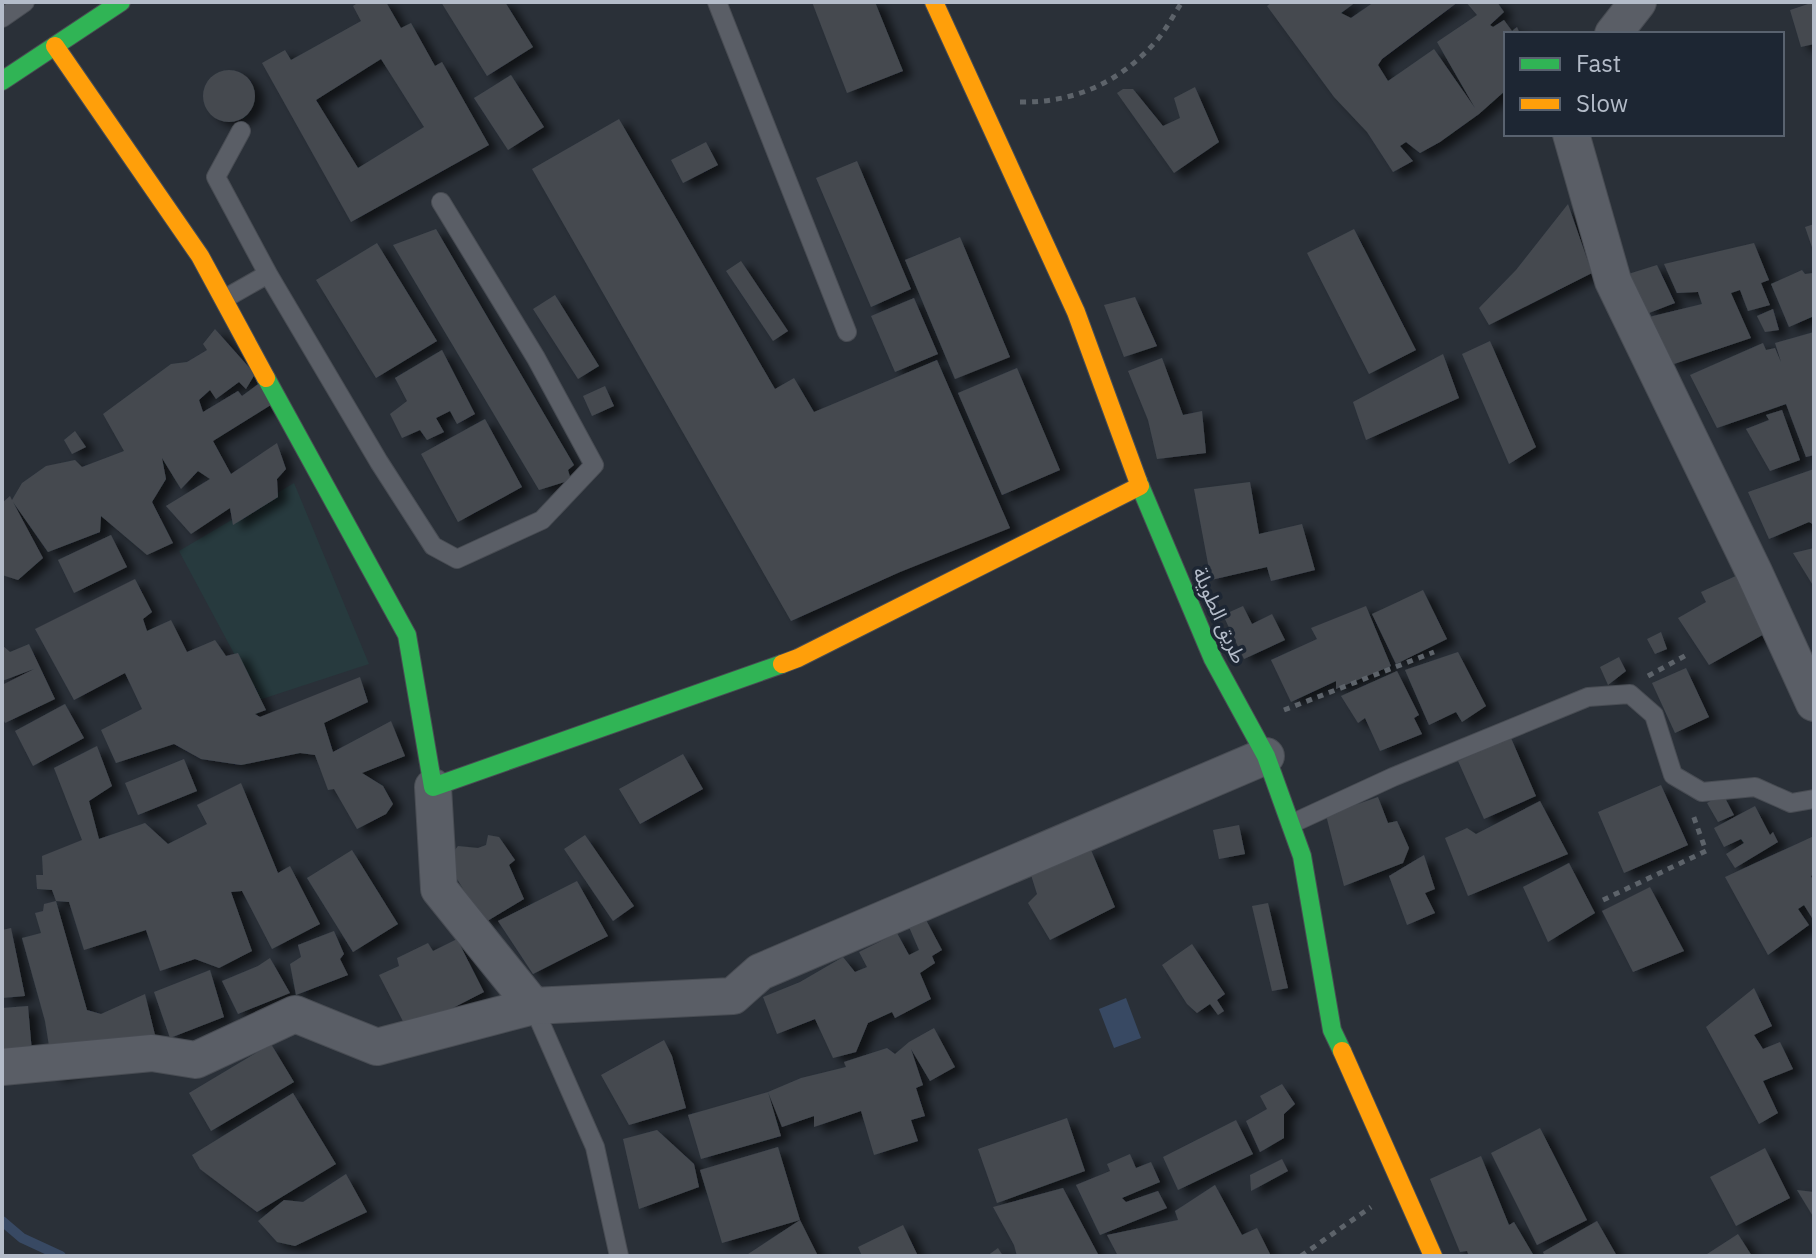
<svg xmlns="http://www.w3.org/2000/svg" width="1816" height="1258" font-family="'IBM Plex Sans','Noto Sans Arabic',sans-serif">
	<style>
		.green { fill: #273a3e }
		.water { fill: #384963 }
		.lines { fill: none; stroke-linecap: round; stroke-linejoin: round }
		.stream { stroke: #384963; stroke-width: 10 }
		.building { fill: #444950; fill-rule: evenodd; filter: url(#shadow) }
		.lane-casing { stroke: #484c53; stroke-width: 20 }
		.street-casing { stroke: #484c53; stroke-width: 38 }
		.fast-casing { stroke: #484c53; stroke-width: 20 }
		.slow-casing { stroke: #484c53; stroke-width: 20 }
		.path { stroke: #5d636a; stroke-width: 5; stroke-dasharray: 6 6; stroke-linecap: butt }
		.lane { stroke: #5a5e66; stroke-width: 18 }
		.street { stroke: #5a5e66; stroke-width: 36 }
		.fast { stroke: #30b455; stroke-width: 18 }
		.slow { stroke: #ff9f0a; stroke-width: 18 }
		.labels { text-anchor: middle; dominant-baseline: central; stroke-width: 7; stroke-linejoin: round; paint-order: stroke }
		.street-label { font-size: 20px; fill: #b4bcc9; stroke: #1d2633 }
	</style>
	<defs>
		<filter id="shadow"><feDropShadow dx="9" dy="5" stdDeviation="4" flood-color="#0009"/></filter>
	</defs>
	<rect width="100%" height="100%" fill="#2a3038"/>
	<path class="green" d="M294 483 369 664 259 700 179 551Z"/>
	<path class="water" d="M1126 998 1141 1038 1114 1048 1099 1009Z"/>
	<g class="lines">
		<path class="stream" d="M2 1221 22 1238 61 1256"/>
	</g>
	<path class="building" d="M359 2H386L401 28 411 23 435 66 442 62 489 145 351 222 262 63 285 50 291 60 361 21 353 6ZM381 59 424 127 358 168 316 100Z
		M441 2H505L533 47 487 76Z
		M812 2H875L903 71 847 93Z
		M1272 2H1356L1341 13 1351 18 1374 2H1458L1382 59 1378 65 1388 81 1434 49 1475 108 1437 42 1477 15 1466 2H1497L1504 12 1490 25 1493 27 1504 20 1512 31 1517 27 1520 34H1506V90L1479 114 1440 142 1420 153 1406 142 1400 146 1413 161 1393 172 1367 132 1334 97 1267 6Z
		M1814 2V44L1801 47 1790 10Z
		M203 96a26 26 0 1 1 52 0a26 26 0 1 1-52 0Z
		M511 75 544 127 508 150 474 98Z
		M1195 87 1219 142 1174 173 1117 93 1123 89H1133L1163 126 1180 118 1174 98Z
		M619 119 775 389 794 378 814 412 937 360 1010 528 900 572 791 621 532 169Z
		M706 142 718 165 683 183 671 160Z
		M857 161 911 289 871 307 816 178Z
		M1568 204 1592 273 1489 325 1479 308 1516 270Z
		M1814 224V253L1805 227Z
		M436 229 574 465 568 470 571 480 539 490 393 245Z
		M1354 229 1416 350 1369 374 1307 253Z
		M960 237 1010 357 955 379 905 260Z
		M377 243 437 341 376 378 316 280Z
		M1754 243 1769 280 1761 283 1770 305 1748 311 1740 290 1731 293 1751 338 1671 365 1649 317 1702 304 1698 292 1677 293 1664 264Z
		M741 261 788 331 773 341 726 271Z
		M1657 265 1675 303 1649 313 1625 275Z
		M1802 270 1805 274 1813 273 1814 275V316L1789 327 1771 284Z
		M555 295 599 366 578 379 533 309Z
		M1135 297 1157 346 1124 357 1104 305Z
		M914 298 938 354 895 372 871 316Z
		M1773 309 1779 330 1765 332 1757 316Z
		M215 329 255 374 246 389 239 382 216 399 210 390 199 400 203 412 238 391 242 396 261 382 274 403 213 441 231 474 277 443 286 469 277 479 278 497 233 525 230 508 191 534 166 506 210 479 198 471 181 489 162 458 166 479 152 502 173 543 147 555 101 516 100 532 48 552 13 502 43 558 18 580 2 575V503L10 496 12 500 22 483 46 466 75 460 82 467 124 451 103 414 171 364 187 362 207 350 203 344Z
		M1814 332V455L1806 457 1786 404 1717 428 1690 375 1763 343 1766 350 1775 348 1781 362 1775 343Z
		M1490 341 1536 447 1509 464 1462 354Z
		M442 350 475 414 457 424 450 411 436 418 444 432 427 440 420 430 402 438 390 414 407 401 395 378Z
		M1443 354 1459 398 1366 440 1353 402Z
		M1162 358 1183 415 1202 411 1206 453 1157 459 1148 420 1128 371Z
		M1017 368 1060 470 1002 495 958 393Z
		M605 386 614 406 592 416 583 396Z
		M1782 410 1800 460 1770 471 1746 429 1769 420 1766 415Z
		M485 419 522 487 458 522 421 454Z
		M75 431 86 447 72 454 64 440Z
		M1814 469V525L1809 522 1769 539 1748 492Z
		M1250 482 1259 534 1302 524 1315 570 1271 581 1267 567 1211 580 1194 489Z
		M111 535 127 567 74 593 58 560Z
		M1814 548V587L1793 553Z
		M1740 574 1758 605 1751 610 1766 633 1709 665 1678 618 1706 602 1701 592Z
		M135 579 152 612 143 619 147 631 171 620 187 652 215 640 226 656 238 653 266 710 255 714 260 717 360 677 368 702 324 723 333 752 391 721 405 756 362 773 383 786 393 804 386 814 357 829 334 789 328 790 315 755 300 753 241 765 201 759 174 744 116 763 101 730 142 709 125 673 74 700 35 629Z
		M1423 590 1447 639 1396 664 1372 614Z
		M1243 606 1252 624 1272 614 1285 640 1244 659 1223 615Z
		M1366 606 1391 666 1336 689V681L1291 702 1271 660 1317 639 1311 628Z
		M1661 632 1667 649 1655 654 1647 639Z
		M29 644 55 699 5 723 2 717V685L34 669 2 681V645L10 652Z
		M1458 652 1486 706 1462 722 1456 712 1429 725 1405 670Z
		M1619 657 1626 671 1608 685 1600 667Z
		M1686 668 1709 717 1675 733 1652 683Z
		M1397 671 1419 715 1414 718 1422 734 1380 751 1365 718 1358 723 1341 696Z
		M65 704 84 738 33 766 15 731Z
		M1511 738 1536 796 1484 819 1458 761Z
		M97 746 112 786 89 801 99 839 145 823 168 844 207 824 197 805 241 783 278 873 290 866 320 924 272 949 242 891 231 892 252 951 219 968 195 959 160 971 146 930 84 950 69 902 56 901 87 1010 101 1014 145 994 157 1043 54 1077 45 1021 22 938 41 933 35 913 43 911 44 904 56 901 52 890 37 889 36 875H43L42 856 82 840 54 768Z
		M683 754 703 789 640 824 619 789Z
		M184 759 197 791 138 815 125 783Z
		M1661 785 1688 845 1624 873 1598 812Z
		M1723 794 1734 815 1718 822 1707 803Z
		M1378 797 1388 823 1397 821 1409 848 1403 863 1344 886 1326 815Z
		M1540 801 1568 854 1468 896 1445 838 1467 828 1476 834Z
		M1755 806 1770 835 1773 832 1778 842 1735 868 1726 854 1744 843 1741 839 1724 847 1714 828Z
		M1239 825 1245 854 1219 859 1213 830Z
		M488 835 499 837 515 860 509 865 524 899 484 923 446 861 458 846 478 848 486 845Z
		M585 835 634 906 613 921 564 849Z
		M1814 836V874L1811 876 1814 882V921L1804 905 1798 909 1809 925 1768 955 1725 877Z
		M352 850 398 924 353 952 307 878Z
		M1091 850 1115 907 1050 940 1028 903 1037 894 1031 875Z
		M1424 855 1435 889 1425 893 1435 913 1407 925 1389 876Z
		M1569 863 1595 913 1548 942 1523 887Z
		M577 881 608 936 533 974 498 921Z
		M1650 887 1684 951 1633 972 1602 911Z
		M1268 903 1288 988 1272 991 1252 906Z
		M925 918 942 950 932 956 935 963 920 973 931 999 895 1018 892 1012 868 1023 856 1052 833 1058 815 1019 777 1034 763 997 800 982 843 957 855 972 867 967 859 952 897 933 909 955 919 950 909 927Z
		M11 928 25 996 2 998V930Z
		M334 931 344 954 340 959 348 975 296 995 290 964 301 957 298 945Z
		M457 939 484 992 408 1031 379 975 399 966 397 958 428 943 433 951Z
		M1192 944 1225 994 1217 1000 1224 1011 1218 1015 1210 1004 1197 1013 1187 1004 1162 965Z
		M270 958 290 993 238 1014 222 981 258 966Z
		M210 970 224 1017 170 1038 154 992Z
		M1754 988 1772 1026 1754 1035 1763 1049 1780 1042 1793 1069 1763 1081 1778 1113 1759 1124 1706 1027Z
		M28 1006 32 1052 2 1054V1008Z
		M934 1028 955 1067 930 1081 911 1049 923 1085 916 1088 925 1116 911 1120 918 1141 874 1155 861 1111 814 1127V1116L782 1127 768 1092 801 1078 846 1067 844 1062 887 1048 895 1054 909 1042Z
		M664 1040 672 1056 686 1108 629 1125 601 1075Z
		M271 1044 294 1082 211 1131 189 1093Z
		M1282 1084 1295 1104 1284 1114V1138L1260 1152 1246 1121 1267 1109 1260 1096Z
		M768 1092 781 1136 701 1159 688 1115Z
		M293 1093 336 1164 257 1212 200 1169 192 1155Z
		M1067 1118 1085 1171 997 1203 978 1149Z
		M1236 1120 1253 1154 1178 1190 1163 1157Z
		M1540 1128 1587 1220 1537 1245 1491 1153Z
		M657 1130 694 1164 699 1187 639 1209 623 1139Z
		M778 1147 800 1220 818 1256H745L800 1220 722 1243 700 1170Z
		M1765 1148 1790 1198 1736 1226 1710 1177Z
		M1130 1154 1136 1168 1151 1162 1160 1182 1122 1198 1126 1202 1158 1191 1167 1208 1100 1235 1076 1185 1110 1171 1107 1164Z
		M1481 1156 1509 1225 1514 1222 1534 1256H1469L1467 1251 1460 1252 1430 1179Z
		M1282 1159 1288 1171 1251 1191 1250 1175Z
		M346 1174 367 1212 295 1246 277 1242 258 1221 284 1200 303 1202Z
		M1215 1185 1242 1235 1257 1228 1271 1256H1118L1107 1235 1178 1220 1175 1211Z
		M1063 1188 1099 1256H1017L1014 1245 993 1207Z
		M1797 1190 1814 1192V1218Z
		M1597 1221 1617 1256H1545L1543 1252Z
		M903 1225 918 1256H862L858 1247Z
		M1738 1234 1752 1256H1704Z
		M998 1248 1003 1256H987Z"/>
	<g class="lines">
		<g class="lane-casing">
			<path id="lane" d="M717 2 847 332
				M2 18 25 2
				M268 274 379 462 433 546 457 559 542 520 594 465 536 358 441 202
				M224 299 268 274 216 177 241 131
				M1291 824 1393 777 1588 697 1630 694 1654 715 1673 775 1702 792 1755 787 1791 803 1814 799
				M533 1006 595 1147 619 1256"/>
		</g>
		<g class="street-casing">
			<path id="street" d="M1613 34 1638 2
				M1571 134 1613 281 1754 572 1814 703
				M433 787 439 889 533 1006
				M2 1067 152 1053 196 1060 295 1014 377 1047 533 1006 733 996 760 972 1266 756"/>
		</g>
		<g class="fast-casing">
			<path id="fast" d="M2 81 121 2
				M266 378 407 635 433 787 782 664
				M1138 481 1213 659 1266 756 1302 856 1332 1030 1342 1051"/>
		</g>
		<g class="slow-casing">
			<path id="slow" d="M934 2 1076 312 1138 481
				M55 46 200 256 266 378
				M782 664 798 658 1140 486
				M1342 1051 1433 1256"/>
		</g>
		<path class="path" d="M1020 102C1076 103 1122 81 1158 39 1167 28 1174 14 1182 2
			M1648 676 1690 653
			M1284 710 1434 652
			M1603 900 1706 851 1693 815
			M1301 1256 1371 1207"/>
		<use href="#lane" class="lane"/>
		<use href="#street" class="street"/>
		<use href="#fast" class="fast"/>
		<use href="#slow" class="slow"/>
	</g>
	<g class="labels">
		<g class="street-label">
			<text transform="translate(1220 615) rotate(66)">طريق الطويلة</text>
		</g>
	</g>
	<rect width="1816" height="1258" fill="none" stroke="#b4bcc9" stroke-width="8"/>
	<rect x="1504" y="32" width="280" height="104" fill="#1d2633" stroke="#59626f" stroke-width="2"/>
	<rect x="1520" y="58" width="40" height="12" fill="#30b455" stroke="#59626f" stroke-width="2"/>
	<text x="1576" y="72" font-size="24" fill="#b4bcc9">Fast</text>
	<rect x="1520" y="98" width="40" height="12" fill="#ff9f0a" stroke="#59626f" stroke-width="2"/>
	<text x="1576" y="112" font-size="24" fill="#b4bcc9">Slow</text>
</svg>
